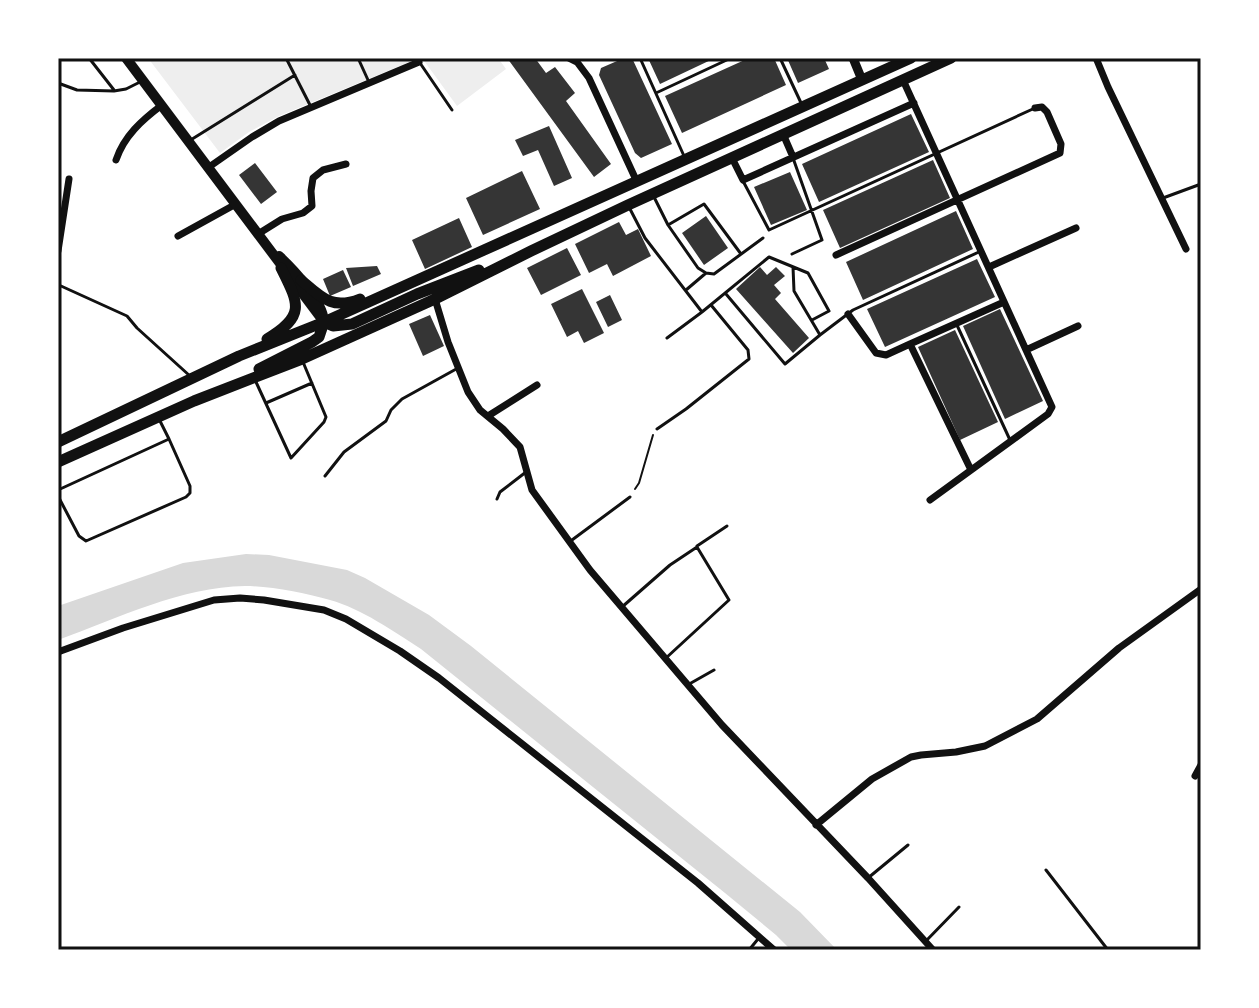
<svg xmlns="http://www.w3.org/2000/svg" width="1259" height="1008" font-family="Barlow,sans-serif">
	<style>
		.green { fill: #eee }
		.water { fill: #d9d9d9 }
		.building { fill: #353535 }
		.lines { fill: none; stroke-linecap: round; stroke-linejoin: round }
		.path { stroke: #111; stroke-width: 2 }
		.service { stroke: #111; stroke-width: 3 }
		.minor { stroke: #111; stroke-width: 7 }
		.tertiary { stroke: #111; stroke-width: 9 }
		.secondary { stroke: #111; stroke-width: 10 }
		.primary { stroke: #111; stroke-width: 11 }
		.neatline { fill: none; stroke: #111; stroke-width: 3 }
	</style>
	<rect width="100%" height="100%" fill="#fff"/>
	<path class="green" d="M148 58H419L279 116 249 132 220 153Z
		M422 58H498L506 69 457 106Z"/>
	<path class="water" d="M246 554 269 555 347 570 365 578 429 615 471 646 800 912 837 950H791L776 935 725 893 421 649C393 631 362 609 330 600 306 593 269 586 245 586 181 587 118 618 58 640V606L183 563Z"/>
	<path class="building" d="M507 58H535L546 73 555 67 575 93 566 101 611 164 594 177Z
		M624 58H632L672 144 641 158 635 153 599 75 601 68Z
		M648 58H715L660 84Z
		M749 58H774L786 85 682 133 665 96Z
		M787 58H824L829 69 798 83Z
		M911 114 929 152 819 202 802 164Z
		M549 126 572 178 554 186 538 150 523 156 515 140Z
		M933 160 950 198 840 248 823 210Z
		M255 163 277 192 261 204 239 175Z
		M522 171 540 209 483 235 466 198Z
		M790 172 807 210 771 225 754 187Z
		M956 211 973 249 863 300 846 262Z
		M706 216 728 248 704 265 682 233Z
		M459 218 472 247 425 269 412 240Z
		M619 222 626 235 638 229 651 256 613 276 607 264 589 273 575 244Z
		M567 248 581 275 541 295 527 268Z
		M977 259 995 297 885 347 867 309Z
		M377 266 381 274 353 286 346 268Z
		M760 267 767 275 776 267 785 276 774 285 781 293 775 299 809 338 793 353 736 289Z
		M343 270 351 287 330 296 323 279Z
		M582 289 604 333 584 343 578 331 567 337 551 304Z
		M610 295 622 320 608 327 596 302Z
		M1000 309 1043 401 1005 419 963 326Z
		M430 315 444 346 423 356 409 324Z
		M955 330 998 422 960 440 918 347Z"/>
	<g class="lines">
		<path class="path" d="M635 489 639 483 653 435"/>
		<path class="service" d="M89 58 114 90
			M286 58 311 107
			M358 58 368 80
			M640 58 684 156
			M780 58 802 105
			M420 63 452 110
			M58 83 77 90 114 91 126 89 140 82
			M656 93 731 58
			M189 141 295 75
			M743 181 769 230 1035 108
			M654 197 668 225 698 268 706 273 714 274 763 238
			M1163 198 1201 184
			M630 209 645 238 702 312 769 257 808 273 829 311 812 320
			M668 225 704 204 741 254
			M792 254 822 240 793 158
			M793 267 794 291 820 335
			M61 286 127 316 137 328 190 376
			M686 290 706 273
			M726 294 785 364 820 335 853 310 981 251
			M956 323 1010 440
			M667 338 702 312
			M256 382 291 458 324 422 326 417 303 362
			M266 403 312 383
			M657 429 686 409 749 359 748 350 711 305
			M325 476 344 452 386 421 391 410 402 399 458 368
			M58 490 169 439 160 421
			M58 496 79 536 86 541 186 497 190 493V486L169 439
			M497 499 500 492 526 472
			M572 540 630 497
			M697 546 727 526
			M622 607 670 565 697 547 729 600 666 658
			M691 683 714 670
			M1046 870 1108 950
			M868 878 908 845
			M925 942 959 907
			M749 950 758 939"/>
		<path class="minor" d="M569 58 577 62 589 78 637 182
			M1096 58 1108 87 1186 249
			M903 80 1052 407 1048 414 930 500
			M783 134 793 157
			M732 158 743 180 914 103
			M116 160C124 136 142 120 162 105
			M209 167 252 137 279 121 419 62
			M258 234 282 219 303 213 312 206 311 191 313 178 323 170 346 164
			M178 236 236 204
			M58 251 69 179
			M836 255 1060 153 1061 144 1047 112 1042 107 1035 108
			M989 267 1076 228
			M435 299 448 342 468 392 480 410 503 429 520 447 532 490 590 570 722 725 868 878 933 950
			M848 314 876 353 886 355 910 344 971 470
			M910 344 1004 302
			M1026 350 1078 326
			M488 416 537 385
			M58 652 123 628 214 600 240 598 264 600 324 610 346 619 400 651 439 678 698 883 774 950
			M1195 776 1201 765
			M816 825 872 779 911 757 921 755 956 752 985 746 1037 719 1119 648 1201 589"/>
		<path class="tertiary" d="M853 58 862 80"/>
		<path class="secondary" d="M126 58 324 322
			M279 256C294 270 322 300 324 321"/>
		<path class="primary" d="M301 280C322 298 332 310 360 299
			M324 322 333 326 352 324 417 294 479 270
			M267 339C306 316 299 304 281 268
			M259 369 312 342 319 337 324 322
			M58 442 239 356 324 322 911 58
			M58 462 194 401 302 359 435 299 531 251 628 205 951 58"/>
	</g>
	<rect width="1259" height="1008" fill="none" stroke="#ffffff" stroke-width="120"/>
	<rect x="60" y="60" width="1139" height="888" class="neatline"/>
</svg>
